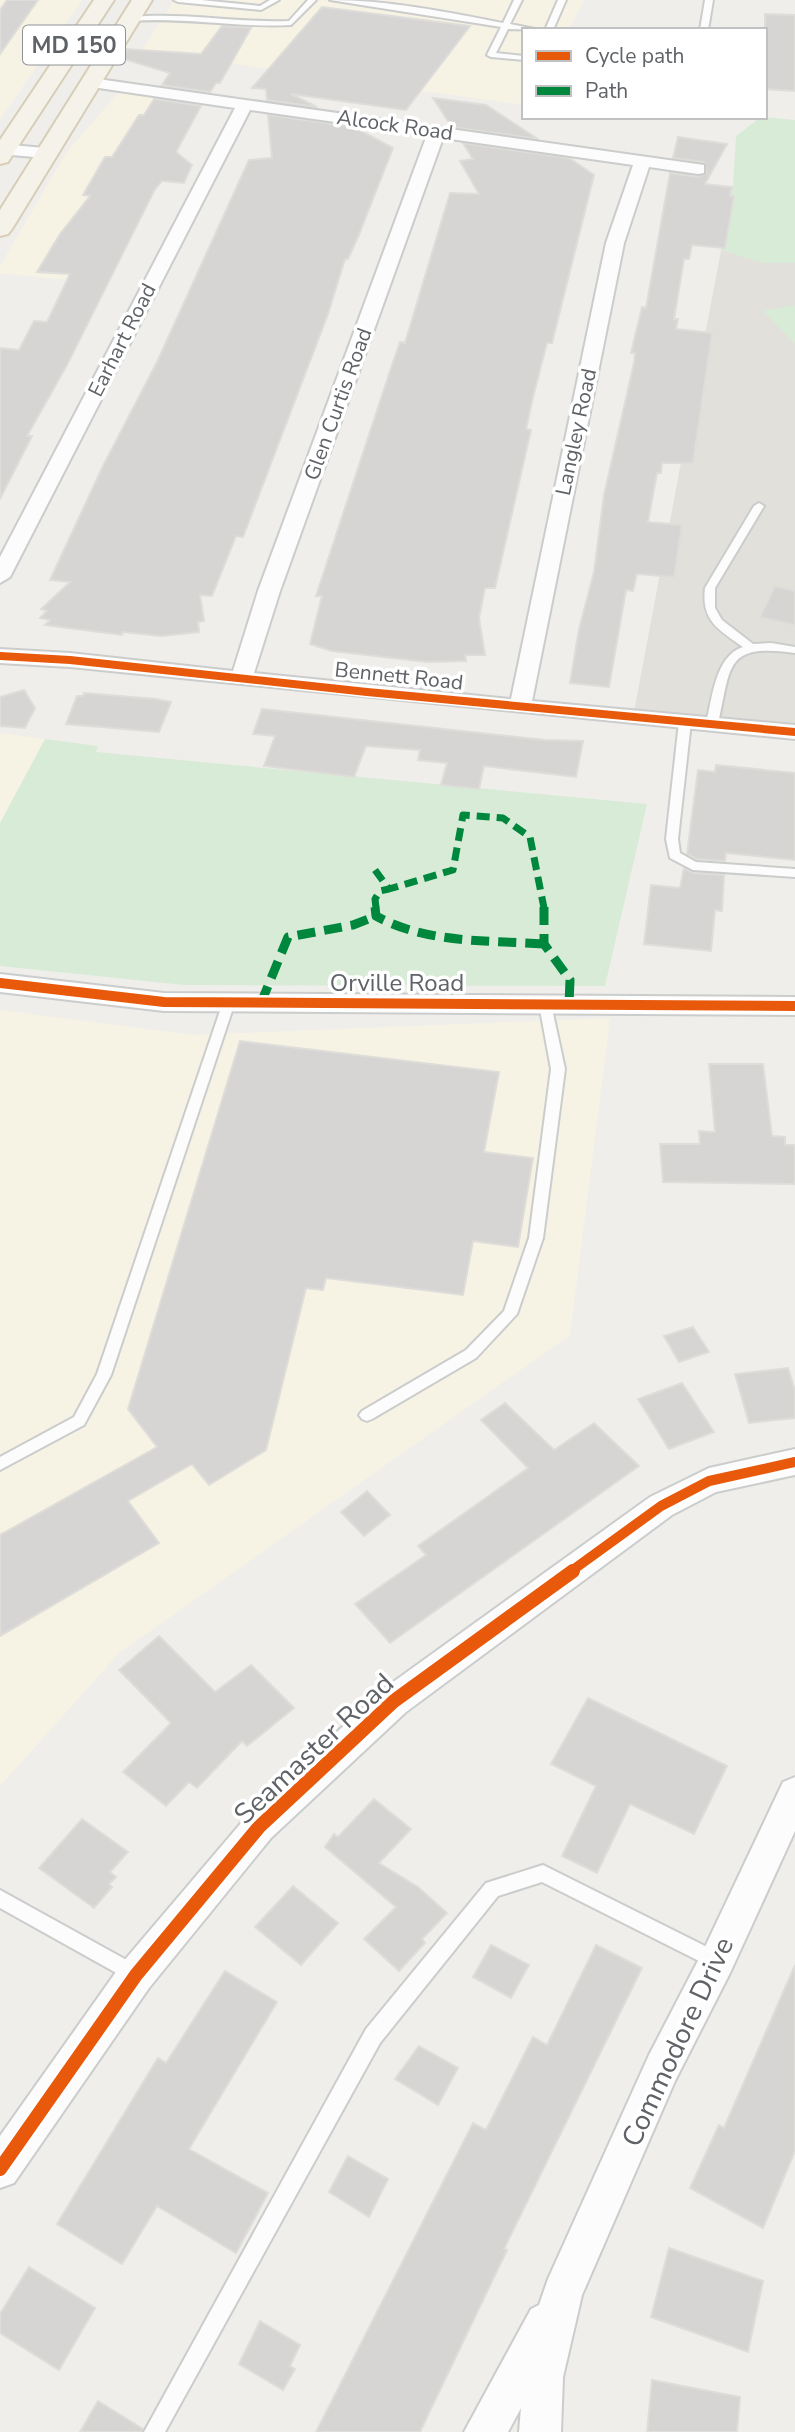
<svg xmlns="http://www.w3.org/2000/svg" width="795" height="2432" font-family="'Nunito Sans',sans-serif">
	<style>
		.commercial { fill: #f7f3e4 }
		.education { fill: #e2e0da }
		.green { fill: #d8ebd6 }
		.building { fill: #d6d5d3; stroke: #deddd9; stroke-width: 2 }
		.lines { fill: none; stroke-linecap: round; stroke-linejoin: round }
		.lane-casing { stroke: #cbcccc; stroke-width: 4 }
		.street-casing { stroke: #cbcccc; stroke-width: 4 }
		.primary-casing { stroke: #d7ceb8; stroke-width: 4 }
		.lane { fill: #fdfcfc; fill-rule: evenodd }
		.street { fill: #fdfcfc; fill-rule: evenodd }
		.primary { fill: #f4f2e9; fill-rule: evenodd }
		.quiet-far1 { stroke: #00873e; stroke-width: 7; stroke-dasharray: 13 7; stroke-linecap: butt }
		.quiet { stroke: #00873e; stroke-width: 9; stroke-dasharray: 18 9; stroke-linecap: butt }
		.cycleway-far2-casing { stroke: #fff; stroke-width: 11 }
		.cycleway-far1-casing { stroke: #fff; stroke-width: 15 }
		.cycleway-casing { stroke: #fff; stroke-width: 18 }
		.cycleway-far2 { stroke: #e8590c; stroke-width: 8 }
		.cycleway-far1 { stroke: #e8590c; stroke-width: 10 }
		.cycleway { stroke: #e8590c; stroke-width: 14 }
		.labels { text-anchor: middle; dominant-baseline: central; stroke-width: 7; stroke-linejoin: round; paint-order: stroke }
		.far-street-label { font-size: 21px; fill: #5f6368; stroke: #fff }
		.shield { fill: #fff; stroke: #8f9295; stroke-width: 2 }
		.shield-label { font-size: 23px; font-weight: bold; fill: #5f6368 }
		.street-label { font-size: 24px; fill: #5f6368; stroke: #fff }
		.near-street-label { font-size: 28px; fill: #5f6368; stroke: #fff }
	</style>
	<rect width="100%" height="100%" fill="#efeeea"/>
	<path class="commercial" d="M0 0H82L0 120Z
		M174 0H584L568 30H524V105L142 51Z
		M119 92 174 100 66 280 0 273V266L67 152Z
		M0 733 45 739 0 823Z
		M0 1010 194 1035 610 1018 570 1335 119 1653 0 1786Z"/>
	<path class="education" d="M733 187 795 194V734L633 717Z"/>
	<path class="green" d="M761 117 795 120V263H763L721 250 733 187 736 136Z
		M794 305 795 307V344L763 311Z
		M45 739 98 746 96 752 647 804 605 986 184 985 0 966V823Z"/>
	<path class="building" d="M7 0H38L0 54V10Z
		M322 7 470 26 406 110 291 94 317 107 267 100 266 89 252 88Z
		M765 14 795 15V91L765 89Z
		M222 26 251 28 220 83H216L210 92 162 85 170 73 124 59 126 49 201 54Z
		M433 98 486 105 538 139 452 127Z
		M154 99 201 106 176 152 192 165 184 183 162 181 154 191 67 365 27 436H32L0 499V348L19 350 34 321 47 322 70 274 37 272 60 234 90 196 83 195 105 157H112L139 115H144Z
		M268 115 354 127 393 148 358 237 348 259H345L328 314 243 537 236 536 212 596 200 595 204 621 198 622 199 632 161 636 123 632 122 635 45 625 50 620 40 618 47 611 41 609 70 582 50 580 103 466 157 362 249 160 272 158Z
		M678 137 727 144 705 184 732 187 730 196H734L725 248 692 245 689 259H684L674 319H678L676 329 712 333 693 463H662L661 473H657L648 522 682 525 674 577 637 574 633 591 626 590 609 687 570 683 579 629 594 572 604 495 634 363 635 353H631L642 307 646 308 670 173 698 177 707 173 704 162 673 158Z
		M463 143 569 158 594 175 552 343H547L533 397 526 429 531 430 495 588H485L479 618 485 655H465L466 661 428 662 332 651 310 644 322 596H316L391 368 400 342 405 343 450 193 479 194 460 161 473 159Z
		M775 586 795 591V625L760 617Z
		M24 690 35 708 25 728 0 726V697Z
		M84 693 156 699 171 702 159 732 66 724 77 696H83Z
		M262 709 545 740 583 741 576 777 484 766 479 789 441 785 447 763 418 760 420 750 366 746 354 777 264 766 275 736 253 734Z
		M716 765 795 773V860L726 853 725 861 697 859 687 854 698 770 715 772Z
		M684 868 693 873 724 875 722 911 715 910 711 951 644 944 651 885 680 888Z
		M240 1041 499 1072 484 1152 533 1158 518 1247 473 1241 463 1295 326 1278 323 1290 306 1288 266 1450 209 1485 192 1464 128 1501 159 1543 0 1636V1535L157 1447 128 1409Z
		M709 1064H763L772 1136 785 1137V1145H795V1184L663 1182 660 1144H700L699 1131 715 1132Z
		M693 1327 709 1352 679 1362 664 1336Z
		M788 1368 795 1391V1418L749 1423 735 1374Z
		M682 1383 714 1432 669 1449 638 1399Z
		M505 1403 554 1450 594 1423 639 1466 390 1643 355 1604 426 1555 418 1546 528 1468 481 1420Z
		M367 1491 390 1515 364 1536 341 1512Z
		M159 1636 215 1692 251 1665 294 1708 247 1746 242 1741 197 1788 189 1782 166 1806 123 1772 171 1723 119 1670Z
		M588 1698 727 1766 694 1834 630 1804 597 1873 562 1856 596 1786 551 1764Z
		M374 1799 411 1829 379 1863 418 1887 447 1913 422 1939 425 1943 399 1971 364 1939 396 1907 325 1847 334 1834 338 1837Z
		M82 1819 128 1852 110 1872 116 1877 109 1884 112 1887 94 1908 39 1868Z
		M293 1886 338 1923 301 1965 255 1927Z
		M491 1945 529 1965 511 1998 473 1977Z
		M596 1945 642 1968 504 2249 507 2250 420 2432H316L473 2123 486 2130 533 2037 547 2045Z
		M795 1965V2151L763 2228 690 2188 719 2125 724 2128Z
		M225 1971 277 2002 189 2149 268 2193 236 2253 157 2206 122 2264 57 2224 158 2058 166 2063Z
		M419 2046 458 2068 438 2105 395 2079Z
		M348 2156 388 2179 369 2217 329 2192Z
		M669 2248 763 2281 748 2352 651 2317Z
		M29 2267 95 2308 59 2370 0 2333V2314Z
		M260 2321 300 2345 290 2366 295 2369 283 2390 239 2364Z
		M652 2380 740 2397 737 2432H647Z
		M98 2401 143 2429 142 2432H80Z"/>
	<g class="lines">
		<g class="lane-casing">
			<path id="lane" d="M174 0H201L260 6 270 0H279L261 10 178 2Z
				M308 0H316L291 25C237 28 185 17 131 21L127 19 131 17C184 12 236 23 289 21Z
				M330 0C388 0 447 12 503 23L514 0H522L510 24 540 30 508 29 496 53 524 56V60L491 57 487 55 501 27Z
				M558 0H566L553 30H545Z
				M705 0H713L708 30H700Z
				M759 503 764 506 715 588V608L722 620 753 644 771 643 795 647V653C725 643 731 665 718 724L712 727 706 724C712 699 715 656 743 647 719 630 701 621 705 588L754 506Z
				M685 719 691 722 678 839 680 853 696 862 795 869V877L693 870 670 858 666 839 679 722Z
				M229 998 235 1002 111 1375 84 1425 0 1470V1457L74 1417 97 1374 223 1002Z
				M545 1000 551 1004 565 1069 543 1238 517 1314 476 1358 372 1419 367 1421 362 1419 359 1415 362 1411 466 1350 504 1311 529 1238 551 1069 539 1004Z
				M543 1865 723 1955 726 1961 723 1967 717 1970 711 1967 542 1882 498 1896 380 2043 165 2432H144L366 2029 486 1883Z
				M0 1890 141 1968 144 1974 141 1980 135 1983 129 1980 0 1908Z"/>
		</g>
		<g class="street-casing">
			<path id="street" d="M91 78 704 165V173L698 174 649 167 624 243 532 701 795 725V739L70 667 0 663V649L70 653 233 671 258 591 427 135 250 110 10 577 0 583V557L235 108 85 86 83 83ZM443 138 633 165 606 243 511 699 254 673 280 591Z
				M0 144 45 148 53 153 45 158 0 154Z
				M0 974 164 993 795 997V1015L164 1011 0 992Z
				M795 1449V1475L716 1492 672 1515 406 1712 271 1838 149 1988 14 2183 0 2188V2136L123 1962 247 1816 382 1690 650 1497 709 1468Z
				M795 1777V1831L730 1973 675 2081 582 2295 563 2377 561 2432H519L521 2408 508 2432H464L531 2309 539 2305 548 2279 649 2055 704 1949 783 1782Z"/>
		</g>
		<g class="primary-casing">
			<path id="primary" d="M94 0H114L8 162 0 164V140Z
				M132 0H152L12 229 8 234 0 236V210Z"/>
		</g>
		<use href="#lane" class="lane"/>
		<use href="#street" class="street"/>
		<use href="#primary" class="primary"/>
		<path class="quiet-far1" d="M375 870 389 889 453 870 463 815 503 818 530 837 544 908
			M376 908 375 899 380 891 389 889"/>
		<path class="quiet" d="M375 907 376 916C427 944 488 940 544 944
			M544 907V944L570 980 569 1004
			M261 1003 288 937 353 925 376 916"/>
		<g class="cycleway-far2-casing">
			<path id="cycleway-far2" d="M0 656 70 660 367 692 795 732"/>
		</g>
		<g class="cycleway-far1-casing">
			<path id="cycleway-far1" d="M0 983 164 1002 795 1006
				M570 1572 661 1506 709 1481 795 1462"/>
		</g>
		<g class="cycleway-casing">
			<path id="cycleway" d="M0 2169 136 1975 259 1827 394 1701 573 1571"/>
		</g>
		<use href="#cycleway-far2" class="cycleway-far2"/>
		<use href="#cycleway-far1" class="cycleway-far1"/>
		<use href="#cycleway" class="cycleway"/>
	</g>
	<g class="labels">
		<g class="far-street-label">
			<text transform="translate(395 125) rotate(8)">Alcock Road</text>
			<text transform="translate(122 340) rotate(-63)">Earhart Road</text>
			<text transform="translate(338 404) rotate(-70)">Glen Curtis Road</text>
			<text transform="translate(576 432) rotate(-78)">Langley Road</text>
			<text transform="translate(399 676) rotate(6)">Bennett Road</text>
		</g>
		<rect class="shield" x="23" y="25.5" width="102" height="39" rx="5"/>
		<g class="shield-label">
			<text x="74" y="45">MD 150</text>
		</g>
		<g class="street-label">
			<text x="397" y="983">Orville Road</text>
		</g>
		<g class="near-street-label">
			<text transform="translate(314 1749) rotate(-43)">Seamaster Road</text>
			<text transform="translate(678 2042) rotate(-65)">Commodore Drive</text>
		</g>
	</g>
	<rect x="522" y="28" width="245" height="91" fill="#ffffff" stroke="#bfc1c3" stroke-width="2"/>
	<rect x="536" y="51" width="35" height="10" fill="#e8590c" stroke="#bfc1c3" stroke-width="2"/>
	<text x="585" y="63" font-size="21" fill="#5f6368">Cycle path</text>
	<rect x="536" y="86" width="35" height="10" fill="#00873e" stroke="#bfc1c3" stroke-width="2"/>
	<text x="585" y="98" font-size="21" fill="#5f6368">Path</text>
</svg>
